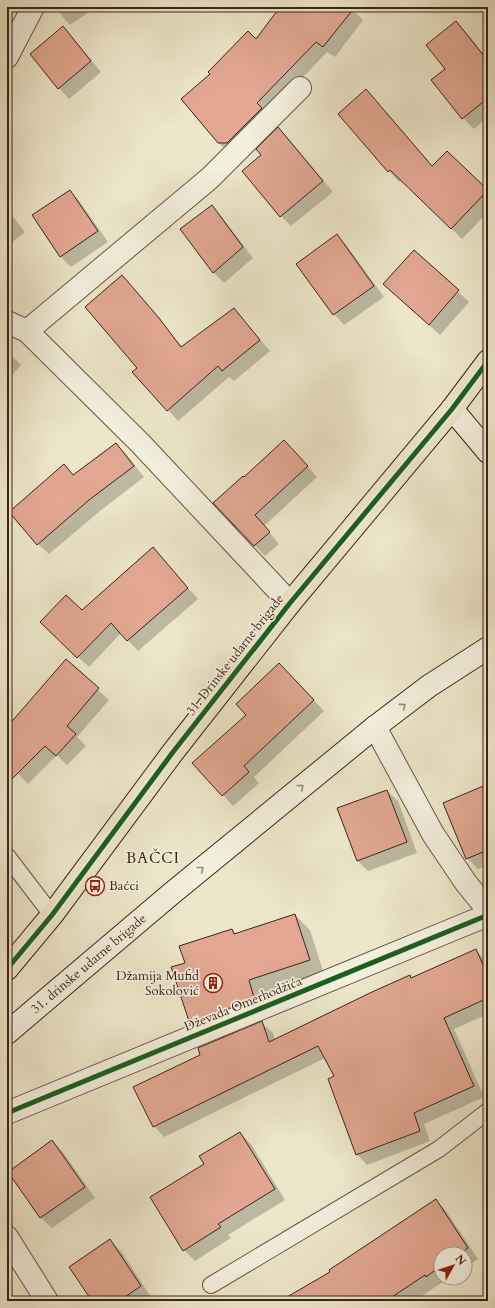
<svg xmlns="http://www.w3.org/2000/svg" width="495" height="1308" font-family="Cardo,serif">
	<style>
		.shadow { fill: #0003 }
		.building { fill: #e1a792; stroke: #3d2319 }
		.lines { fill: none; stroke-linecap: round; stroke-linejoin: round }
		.lane-casing { stroke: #695445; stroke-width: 18 }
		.street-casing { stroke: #695445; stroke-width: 24 }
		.secondary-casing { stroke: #3d2319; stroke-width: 24 }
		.primary-casing { stroke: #3d2319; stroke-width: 24 }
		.lane { stroke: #f3efdd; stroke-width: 16 }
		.street { stroke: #f3efdd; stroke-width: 22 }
		.secondary { stroke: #f3efdd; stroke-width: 22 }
		.primary { stroke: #ede6ca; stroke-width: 22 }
		.cycleway-casing { stroke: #f3efdd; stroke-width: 8 }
		.cycleway { stroke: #1b5e20; stroke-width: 5 }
		.oneway { stroke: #98897b }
		.labels { text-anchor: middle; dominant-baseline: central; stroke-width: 3.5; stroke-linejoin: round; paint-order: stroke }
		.street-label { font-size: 13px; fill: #3d2319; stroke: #f3efdd }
		.poi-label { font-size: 13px; fill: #3d2319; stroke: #f3efdd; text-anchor: start }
		.quarter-label { font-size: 15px; letter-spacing: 1px; fill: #3d2319; stroke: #f3efdd }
	</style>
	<rect width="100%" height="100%" fill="#ede6ca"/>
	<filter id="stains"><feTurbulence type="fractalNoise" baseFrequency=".005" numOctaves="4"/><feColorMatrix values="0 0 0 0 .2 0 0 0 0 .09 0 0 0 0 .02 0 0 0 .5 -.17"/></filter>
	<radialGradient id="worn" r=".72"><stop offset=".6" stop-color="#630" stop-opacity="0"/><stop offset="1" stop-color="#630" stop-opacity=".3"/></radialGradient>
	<path class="shadow" d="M54 7H96L70 25Z
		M282 7H349L363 20 335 57 327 52 230 154 219 143 211 74 256 40Z
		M456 23 467 33 488 60V117L474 129 463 118 447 69Z
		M63 28 73 38 101 72 69 99 59 88Z
		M376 101 433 167 447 152 488 192V212L462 239 402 180 399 182 389 171Z
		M278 129 289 139 333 192 291 226 281 216 262 156Z
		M70 191 80 202 108 242 71 267 61 257 33 215Z
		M212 206 222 217 253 258 224 283 213 272Z
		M7 209 25 232 7 246Z
		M337 235 347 246 384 297 344 325 334 314Z
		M414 251 469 302 440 335 384 284Z
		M132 287 182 347 234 310 270 351 234 381 229 377 178 421 133 372 138 368Z
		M7 351 21 365 7 381Z
		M116 444 126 454 144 477 100 511 49 554 38 544 64 466 74 476Z
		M295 452 317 477 264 526 279 544 265 556 214 503 244 478Z
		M153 549 198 599 138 651 121 633 89 667 52 632 82 611Z
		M66 661 109 700 77 737 86 746 67 765 57 755 28 784 7 762V717L12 722Z
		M290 675 324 711 254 777 259 783 233 806 223 795Z
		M488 786V865L478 869 467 858Z
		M387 791 398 801 417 853 368 871 358 861Z
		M295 915 310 930 324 974 263 995 269 1012 205 1038 191 1024 186 963 232 930 236 935Z
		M476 950 486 961 488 964V1014L454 1029 484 1097 424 1124 430 1141 367 1165 357 1154 335 1076 325 1058 164 1137 154 1126 201 1056 262 1023 273 1033 275 1040 410 976 412 978Z
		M240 1133 251 1144 285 1200 228 1235 231 1238 195 1261 184 1250 205 1164Z
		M52 1141 63 1152 95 1198 52 1228 41 1218 9 1172Z
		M436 1200 446 1211 478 1259 465 1268V1254H441V1278H449L414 1301H282L331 1272Z
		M110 1241 121 1251 151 1297 146 1301H93Z"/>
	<path class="building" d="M280 7H355L323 47 316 42 257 103 262 108 227 143H218L181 99 210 74 208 72 248 31 256 39Z
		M456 21 488 61V98L462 119 431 80 445 69 426 45Z
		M63 26 91 61 58 89 30 54Z
		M366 89 432 166 447 151 488 190 451 229 390 170 388 172 338 114Z
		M278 127 323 181 280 217 242 171 261 155 256 149Z
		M70 190 98 231 60 257 32 215Z
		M212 205 243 247 213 273 180 229Z
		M337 234 374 286 333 315 296 264Z
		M414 250 459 290 429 325 383 284Z
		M122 275 159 318 181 347 234 308 260 340 222 371 218 366 167 411 132 372 137 368 85 307Z
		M284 440 308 466 255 515 270 532 254 546 213 503 243 476 244 477Z
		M116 443 134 466 89 500 37 545 9 512 64 464 73 475Z
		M153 547 188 588 127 641 111 623 77 658 40 622 66 595 82 610Z
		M66 659 99 688 67 726 76 734 56 756 45 746 7 784V727Z
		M279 663 314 700 244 766 249 772 222 796 192 763 246 715 236 704Z
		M488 784V850L466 859 443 803Z
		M387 790 407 842 357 861 337 808Z
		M295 914 310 960 249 980 254 998 190 1024 171 967 185 963 179 946 232 929 234 934Z
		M476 949 488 976V998L444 1018 474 1086 414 1113 420 1131 356 1155 328 1079 334 1076 318 1046 153 1127 133 1087 200 1055 198 1048 262 1021 269 1042 372 992 410 975 411 978Z
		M240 1132 275 1189 218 1224 221 1227 183 1251 150 1197 204 1164 199 1156Z
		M52 1140 85 1187 40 1218 8 1172Z
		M436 1199 468 1248 459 1254H441V1266L426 1277 425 1275 386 1301H280L330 1272 329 1270Z
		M110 1239 141 1286 119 1301H92L69 1267Z"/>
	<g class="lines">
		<g class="lane-casing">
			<path id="lane" d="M7 856 52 915
				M211 1285 439 1149 488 1111"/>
		</g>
		<g class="street-casing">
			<path id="street" d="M7 57 33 7
				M7 322 27 331 140 443 290 603
				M27 331 210 178 300 88
				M375 727 433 834 466 883 488 910
				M7 1113 488 915
				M7 1237 47 1301"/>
		</g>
		<g class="secondary-casing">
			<g id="secondary">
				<path d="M452 409 488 452"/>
				<path id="s1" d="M7 1033 171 894 375 727 429 686 488 648"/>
			</g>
		</g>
		<g class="primary-casing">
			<path id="primary" d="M7 969 52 915 173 752 290 603 452 409 488 361"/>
		</g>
		<use href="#lane" class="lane"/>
		<use href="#street" class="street"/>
		<use href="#secondary" class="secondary"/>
		<use href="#primary" class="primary"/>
		<g class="cycleway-casing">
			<path id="cycleway" d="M7 969 52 915 173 752 290 603 452 409 488 361
				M7 1113 488 915"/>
		</g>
		<use href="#cycleway" class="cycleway"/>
	</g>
	<defs><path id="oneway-chevron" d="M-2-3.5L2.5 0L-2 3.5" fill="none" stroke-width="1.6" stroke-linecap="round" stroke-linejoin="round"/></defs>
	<g class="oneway">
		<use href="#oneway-chevron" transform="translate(403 706) rotate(-37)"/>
		<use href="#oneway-chevron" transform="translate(301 787) rotate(-39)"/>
		<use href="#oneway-chevron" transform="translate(201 869) rotate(-39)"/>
	</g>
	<defs>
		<g id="bus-ring" transform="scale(1)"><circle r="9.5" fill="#f3efdd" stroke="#8f2418" stroke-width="1.5"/><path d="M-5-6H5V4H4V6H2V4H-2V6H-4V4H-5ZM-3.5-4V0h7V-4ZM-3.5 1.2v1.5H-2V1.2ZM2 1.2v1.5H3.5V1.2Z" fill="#8f2418"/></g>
		<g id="building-ring" transform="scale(1)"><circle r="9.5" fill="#f3efdd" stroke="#8f2418" stroke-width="1.5"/><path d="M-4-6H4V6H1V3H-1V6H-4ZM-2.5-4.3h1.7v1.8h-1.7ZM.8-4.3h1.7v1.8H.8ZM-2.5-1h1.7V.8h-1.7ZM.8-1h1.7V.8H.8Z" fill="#8f2418"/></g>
	</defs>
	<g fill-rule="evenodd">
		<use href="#bus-ring" x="95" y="886"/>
		<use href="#building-ring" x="213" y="983"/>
	</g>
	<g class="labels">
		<g class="street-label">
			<text transform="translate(235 655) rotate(-52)">31. Drinske udarne brigade</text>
			<text stroke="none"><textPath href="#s1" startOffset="107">31. drinske udarne brigade</textPath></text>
			<text transform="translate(243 1004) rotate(-22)">Dževada Omerhodžića</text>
		</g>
		<g class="poi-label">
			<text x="109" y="886">Baćci</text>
			<text x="199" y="976" text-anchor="end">Džamija Mufid<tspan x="199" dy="15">Sokolović</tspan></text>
		</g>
		<g class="quarter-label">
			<text x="153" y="858">BAČCI</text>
		</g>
	</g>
	<rect width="495" height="1308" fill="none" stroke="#ede6ca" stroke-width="24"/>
	<rect x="8" y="8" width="479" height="1292" fill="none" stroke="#3d2319" stroke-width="2"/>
	<rect x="12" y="12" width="471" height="1284" fill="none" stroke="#3d2319"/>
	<g transform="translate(453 1266) rotate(51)"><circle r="19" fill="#f3efdd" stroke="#aa9d8f"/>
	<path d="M0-3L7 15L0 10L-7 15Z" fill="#8f2418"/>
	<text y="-6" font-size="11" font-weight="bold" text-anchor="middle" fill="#3d2319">N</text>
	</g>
	<rect width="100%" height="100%" filter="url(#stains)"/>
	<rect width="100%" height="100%" fill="url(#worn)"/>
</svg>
